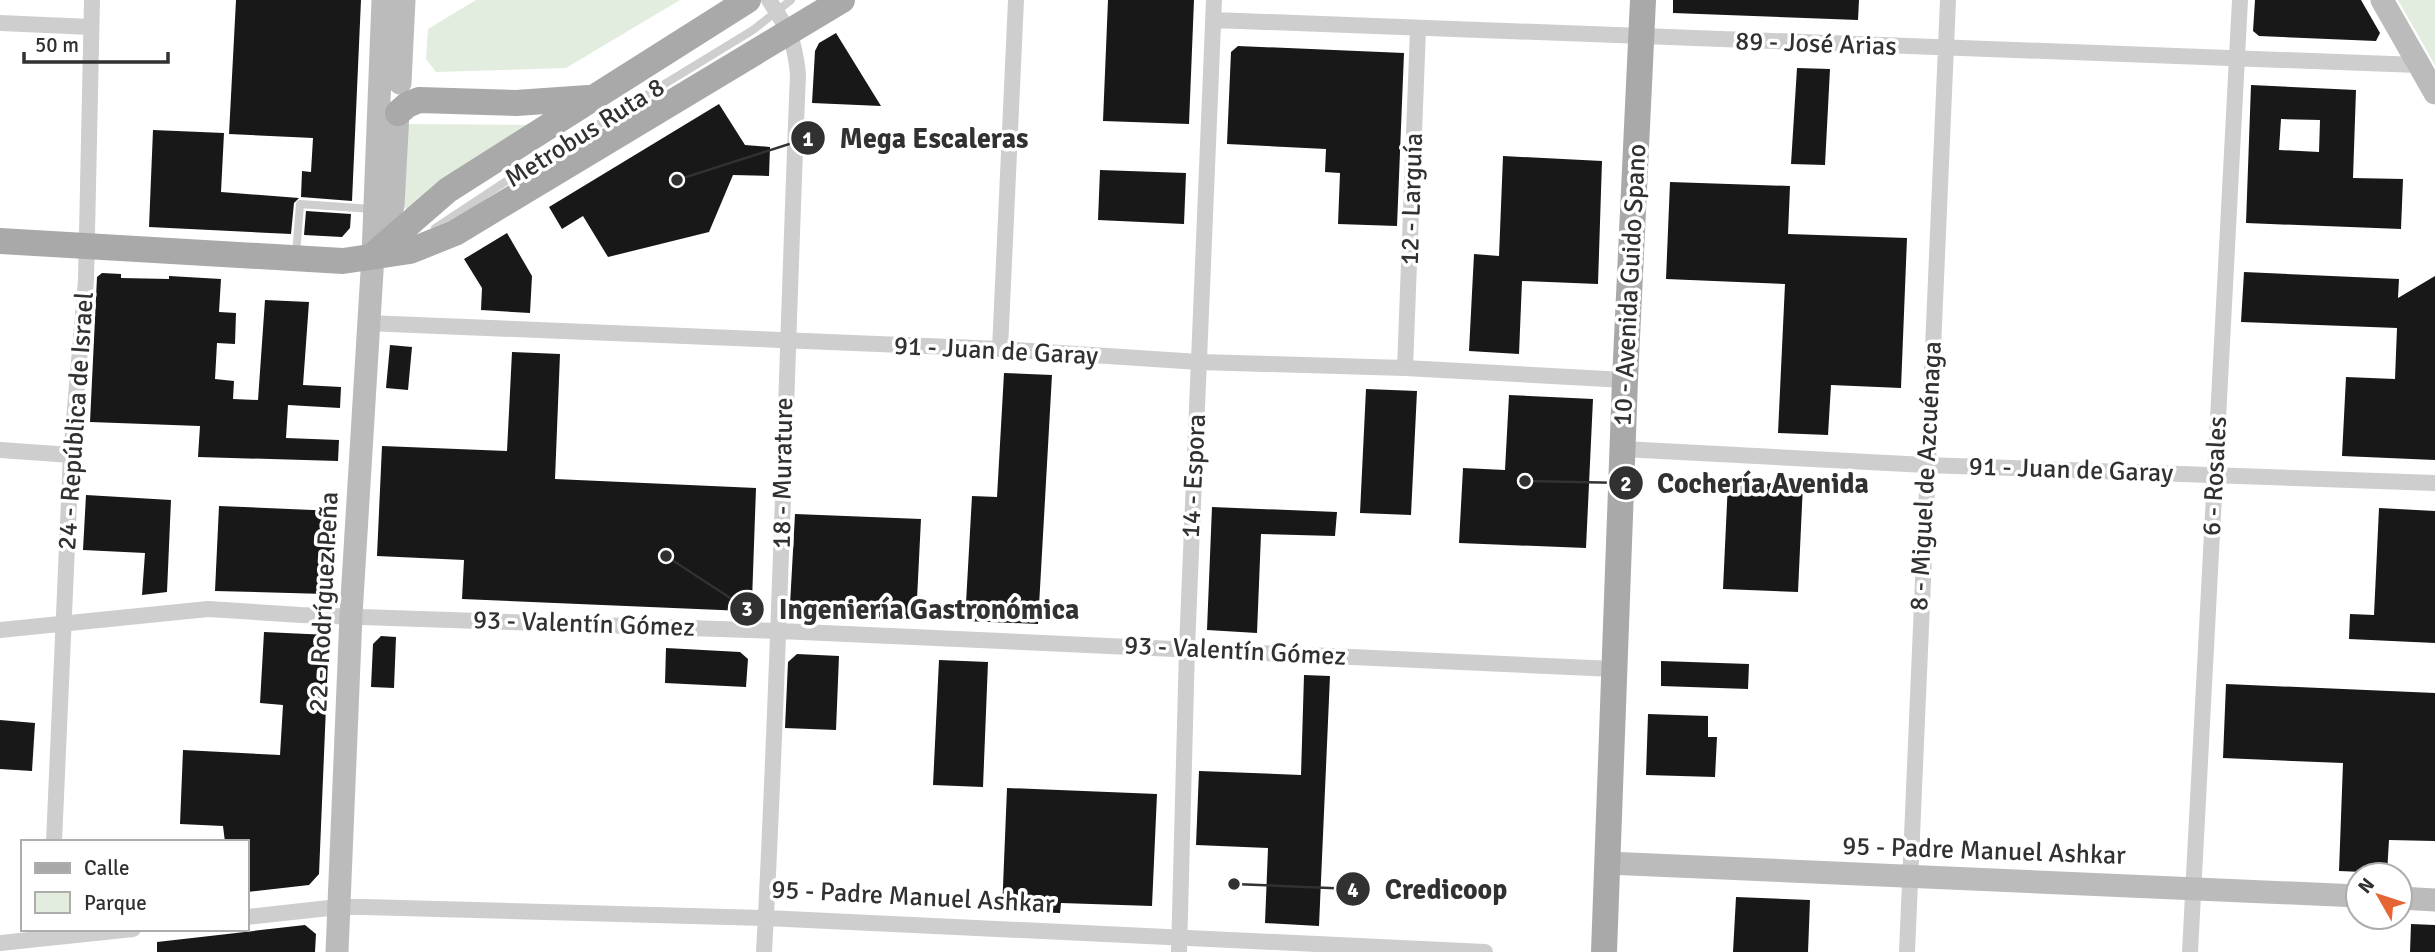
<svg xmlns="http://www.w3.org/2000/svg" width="2435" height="952" font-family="Signika,sans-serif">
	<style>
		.green { fill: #e2eddf }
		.building { fill: #181818; fill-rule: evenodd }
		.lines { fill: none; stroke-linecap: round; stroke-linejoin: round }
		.lane { stroke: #cecece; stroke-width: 8 }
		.street { stroke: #cecece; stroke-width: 16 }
		.secondary { stroke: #bbb; stroke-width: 23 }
		.primary { stroke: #a9a9a9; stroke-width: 26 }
		.labels { text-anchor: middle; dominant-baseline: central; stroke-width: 7; stroke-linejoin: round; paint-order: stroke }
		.street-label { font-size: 26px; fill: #313131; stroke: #fff }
		.leader { fill: none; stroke: #313131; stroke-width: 2.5 }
		.callout-dot { fill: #313131; stroke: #fff; stroke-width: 2.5 }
		.mark-label { font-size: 21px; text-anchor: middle; font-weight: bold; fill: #fff }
		.callout-label { font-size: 28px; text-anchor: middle; font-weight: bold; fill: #313131; stroke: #fff; stroke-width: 7; stroke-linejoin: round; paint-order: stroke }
	</style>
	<rect width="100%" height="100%" fill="#fff"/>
	<path class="green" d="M476 0H680L566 68 436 72 426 59 428 29Z
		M2398 0H2435V65Z
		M406 124 526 125 525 133 406 209 401 202Z"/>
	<path class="building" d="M236 0H361L352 201 301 197 302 171 311 172 313 138 229 134Z
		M1108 0H1194L1189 124 1103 121Z
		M1673 0H1859L1858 20 1673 13Z
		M2255 0H2361L2380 33 2376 41 2259 36 2253 31Z
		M836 33 881 106 812 103 815 51 819 43Z
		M1238 46 1404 53 1397 226 1338 224 1340 173 1325 172 1326 149 1227 144 1231 52Z
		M1797 68 1830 69 1825 165 1791 164Z
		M2251 85 2356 90 2353 178 2403 179 2401 229 2246 223ZM2281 119 2320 120 2319 152 2279 150Z
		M719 104 745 145 770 147 769 176 733 175 709 232 608 257 583 216 562 229 549 207Z
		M153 130 224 133 221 192 299 198 294 203 291 234 149 227Z
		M1503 156 1602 161 1598 284 1522 281 1519 354 1469 351 1474 254 1499 256Z
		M1100 170 1186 173 1184 224 1098 220Z
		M1670 182 1790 186 1788 234 1907 238 1901 388 1831 385 1828 435 1778 433 1785 284 1666 279Z
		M306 211 351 214 350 228 342 237 304 235Z
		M507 233 532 276 530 313 481 310 482 288 464 259Z
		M2244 272 2399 279 2398 298 2435 276V460L2342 456 2346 377 2395 379 2397 328 2241 322Z
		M102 273 121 274V278L169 279V276L221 279 219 312 236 313 235 344 217 343 215 379 234 381 233 399 258 400 265 300 309 302 303 385 341 387 340 408 288 405 286 438 339 440 338 461 198 457 200 426 90 422 97 277Z
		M390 345 412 347 408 390 386 388Z
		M512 352 560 354 555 479 756 488 752 601 744 611 462 599 464 560 377 556 382 446 507 451Z
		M1004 373 1052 375 1038 624 965 621 972 496 997 497Z
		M1366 389 1417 391 1411 515 1360 513Z
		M1509 395 1593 399 1586 548 1459 543 1463 468 1505 470Z
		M1728 482 1803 484 1798 592 1723 589Z
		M86 495 171 500 167 592 142 595 145 553 83 550Z
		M219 506 336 511 332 588 326 594 215 591Z
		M1212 507 1337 512 1335 536 1261 534 1257 633 1207 630Z
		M2379 508 2435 511V643L2349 639 2350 614 2374 615Z
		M795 514 921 519 916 619 798 614 790 605Z
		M264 632 329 635 319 874 309 885 247 892V842H225L223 826 180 824 183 750 280 755 283 705 260 703Z
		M381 636 396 637 394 688 371 687 373 644Z
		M666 648 740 652 748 659 746 687 665 683Z
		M797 654 839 656 836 730 785 728 788 662Z
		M939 660 988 662 983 787 933 785Z
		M1661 661 1749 664 1748 689 1661 686Z
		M1304 675 1330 676 1319 926 1265 923 1268 848 1196 845 1199 771 1301 775Z
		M2226 684 2435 693V841L2389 840 2387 873 2339 871 2343 763 2223 758Z
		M1648 714 1708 716V737H1717L1715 777 1646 775Z
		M0 720 35 723 32 771 0 769Z
		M1007 788 1157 794 1152 906 1061 903 1060 913 1002 911Z
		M1736 897 1810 900 1808 952H1733Z
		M2411 924 2435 925V952H2410Z
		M305 925 316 934 315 952H157V942Z"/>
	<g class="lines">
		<path class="lane" d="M435 228 514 176 753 30 791 0
			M296 255 300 204 372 209"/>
		<path class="street" d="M1214 20 2418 65
			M0 23 91 27
			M367 323 1000 349 1199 362 1405 368 1625 380
			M1000 349 1016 0
			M1405 368 1418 29
			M1623 449 1926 465 2435 483
			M0 450 71 455
			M0 630 208 609 301 615 780 631 1614 669
			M54 842 71 455 86 280 92 0
			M247 917 338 907H364L766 918 1485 952
			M0 943 133 929
			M764 952C780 660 786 367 798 74 794 37 789 31 769 0
			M1179 952 1187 648 1214 0
			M1907 952 1948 0
			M2190 952 2240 0"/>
		<path class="secondary" d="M2382 0 2435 93
			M400 83 404 0
			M379 240 393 206 398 113
			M1607 863 2358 896
			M2400 898 2435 900
			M337 952 351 615 373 255 383 0"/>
		<path class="primary" d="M398 113 407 105 419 100 516 103 588 98
			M0 241 343 261 410 251 455 233 842 0
			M373 255 448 190 748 0
			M1604 952 1625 380 1643 0"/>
	</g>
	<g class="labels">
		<g class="street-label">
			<text transform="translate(1816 44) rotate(2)">89 - José Arias</text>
			<text transform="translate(585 133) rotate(-32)">Metrobus Ruta 8</text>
			<text transform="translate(1412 199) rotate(-88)">12 - Larguía</text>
			<text transform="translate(1630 285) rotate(-87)">10 - Avenida Guido Spano</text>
			<text transform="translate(996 351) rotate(3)">91 - Juan de Garay</text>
			<text transform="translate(76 421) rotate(-86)">24 - República de Israel</text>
			<text transform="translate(2071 470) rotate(2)">91 - Juan de Garay</text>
			<text transform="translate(783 473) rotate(-89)">18 - Murature</text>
			<text transform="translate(1194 476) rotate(-87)">14 - Espora</text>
			<text transform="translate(1926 476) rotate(-87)">8 - Miguel de Azcuénaga</text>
			<text transform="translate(2215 476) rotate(-87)">6 - Rosales</text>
			<text transform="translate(324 602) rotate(-87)">22 - Rodríguez Peña</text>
			<text transform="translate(584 624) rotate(2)">93 - Valentín Gómez</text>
			<text transform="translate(1235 651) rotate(3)">93 - Valentín Gómez</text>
			<text transform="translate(1984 851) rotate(2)">95 - Padre Manuel Ashkar</text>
			<text transform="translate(913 897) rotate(3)">95 - Padre Manuel Ashkar</text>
		</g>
	</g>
	<path class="leader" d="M677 180L808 138M1525 481L1626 483M666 556L747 609M1234 884L1353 889"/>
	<g class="callout-dot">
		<circle cx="677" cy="180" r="7"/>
		<circle cx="1525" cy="481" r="7"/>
		<circle cx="666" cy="556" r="7"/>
		<circle cx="1234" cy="884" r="7"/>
		<circle cx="808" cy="138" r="18"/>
		<circle cx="1626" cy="483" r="18"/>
		<circle cx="747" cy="609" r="18"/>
		<circle cx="1353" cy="889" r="18"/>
	</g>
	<g class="mark-label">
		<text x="808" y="146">1</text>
		<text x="1626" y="491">2</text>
		<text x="747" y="616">3</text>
		<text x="1353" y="897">4</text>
	</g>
	<g class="callout-label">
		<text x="934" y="148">Mega Escaleras</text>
		<text x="1763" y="493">Cochería Avenida</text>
		<text x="929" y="619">Ingeniería Gastronómica</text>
		<text x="1446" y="899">Credicoop</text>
	</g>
	<rect x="21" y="840" width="228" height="91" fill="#ffffff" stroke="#adadad" stroke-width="2"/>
	<rect x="35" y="863" width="35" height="10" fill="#a9a9a9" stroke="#adadad" stroke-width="2"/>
	<text x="84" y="875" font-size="21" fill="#313131">Calle</text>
	<rect x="35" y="892" width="35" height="21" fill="#e2eddf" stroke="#adadad" stroke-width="2"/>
	<text x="84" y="910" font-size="21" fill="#313131">Parque</text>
	<g transform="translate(2379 896) rotate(309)"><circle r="33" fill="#ffffff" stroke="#adadad" stroke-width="2"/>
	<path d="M0-5L12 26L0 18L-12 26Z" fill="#e66534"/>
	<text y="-10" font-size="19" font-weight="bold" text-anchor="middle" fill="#313131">N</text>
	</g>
	<path d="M24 52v10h144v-10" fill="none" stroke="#313131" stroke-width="3.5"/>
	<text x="35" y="52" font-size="21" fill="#313131" stroke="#ffffff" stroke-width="5" paint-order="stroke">50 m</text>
</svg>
